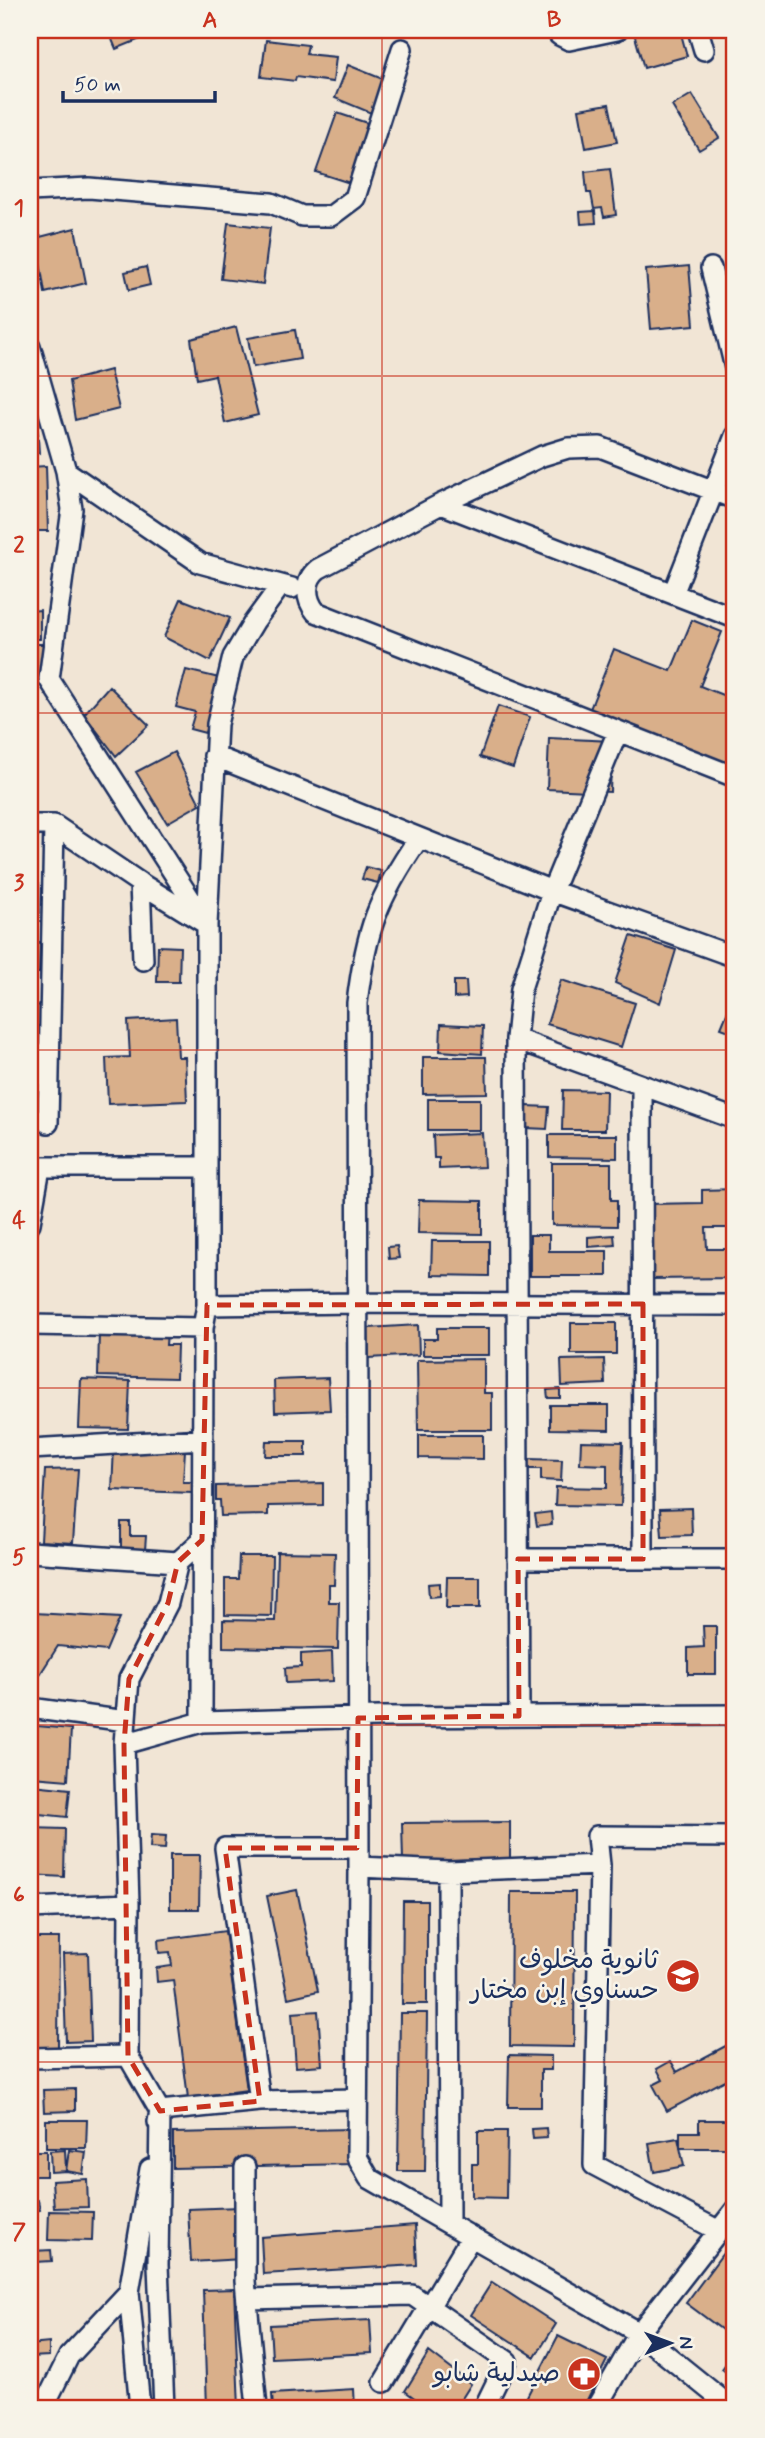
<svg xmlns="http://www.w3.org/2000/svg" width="765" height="2438" font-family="Mynerve,'Playpen Sans Arabic',sans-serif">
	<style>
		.building { fill: #d9af8a; stroke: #1b2f5e; stroke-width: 2 }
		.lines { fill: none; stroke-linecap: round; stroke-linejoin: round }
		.minor-casing { stroke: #1b2f5e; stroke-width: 24 }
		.minor { stroke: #f7f3e8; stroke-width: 19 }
		.marked { fill: none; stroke: #c8321e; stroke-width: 5; stroke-dasharray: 14 9; stroke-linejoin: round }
		.grid { fill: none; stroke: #c8321e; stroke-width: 2; stroke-opacity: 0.55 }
		.labels { text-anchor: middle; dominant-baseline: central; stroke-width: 5; stroke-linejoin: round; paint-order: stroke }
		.poi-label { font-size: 26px; fill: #1b2f5e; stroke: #f7f3e8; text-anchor: end }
		.neatline { fill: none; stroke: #c8321e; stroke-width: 2.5 }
		.grid-label { font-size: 23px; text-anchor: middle; font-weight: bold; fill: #c8321e }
	</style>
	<rect width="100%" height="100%" fill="#f1e5d5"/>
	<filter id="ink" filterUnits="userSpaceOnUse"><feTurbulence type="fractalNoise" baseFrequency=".0143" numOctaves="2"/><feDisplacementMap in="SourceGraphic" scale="14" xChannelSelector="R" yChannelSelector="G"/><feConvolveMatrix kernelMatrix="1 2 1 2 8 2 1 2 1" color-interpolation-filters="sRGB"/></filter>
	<g filter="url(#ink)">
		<path class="building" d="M108 30H153L155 33 116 49Z
			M644 30H680L687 56 644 68 634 33Z
			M266 40 308 45 306 54 336 57 333 82 296 77 295 81 261 77Z
			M348 65 390 82 376 115 335 98Z
			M692 94 719 138 699 150 672 106Z
			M609 104 617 142 586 148 579 109Z
			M337 113 376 126 356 185 316 172Z
			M610 169 616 215 604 217 602 208 594 209 591 193H587L585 172Z
			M595 211 596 223 581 224 580 212Z
			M228 223 270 228 263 284 221 279Z
			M75 228 86 283 45 293 36 238Z
			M689 266 694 325 651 329 646 270Z
			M146 267 150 285 129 290 125 272Z
			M236 327 258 415 225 423 215 375 197 379 191 339Z
			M295 330 300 359 253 367 248 338Z
			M110 370 119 409 75 420 69 381Z
			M30 395 38 434H30Z
			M30 438H38L39 453 30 454Z
			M46 466 48 531H30V467Z
			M181 599 230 618 210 661 164 637Z
			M40 610V639H30V611Z
			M692 620 722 632 700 686 735 700V767L590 709 614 649 671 671Z
			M30 644H44V676H30Z
			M186 670 219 678 205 733 190 729 195 712 176 707Z
			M109 686 149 725 116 756 84 714Z
			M498 706 530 717 513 768 480 757Z
			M549 738 612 741 610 792 547 789Z
			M174 752 200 804 167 823 136 772Z
			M366 867 381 871 378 883 362 879Z
			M631 936 676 950 660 1003 615 983Z
			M30 942H40L39 973H30Z
			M158 946 180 947 179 982H157Z
			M561 980 635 1003 621 1047 547 1024Z
			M454 981H466L467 997 454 998Z
			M735 994V1033L721 1028Z
			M30 1004 48 1007 45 1033 30 1031Z
			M176 1018 178 1057H185L187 1101 108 1104 106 1058 130 1057 128 1021Z
			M441 1024 483 1026 482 1054 440 1051Z
			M423 1057H486L487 1093 423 1094Z
			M30 1063H39L38 1089H30Z
			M563 1090 606 1091 605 1130H562Z
			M428 1099H480V1130H428Z
			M527 1106 549 1107 547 1129 526 1128Z
			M482 1133 484 1167 439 1169V1158H434L433 1135Z
			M549 1135H617V1158L549 1157Z
			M552 1163H611V1200H617V1226L552 1225Z
			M735 1189V1228H706L707 1249H735V1278L650 1279 648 1204 702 1203V1190Z
			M419 1200 482 1201V1234L418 1233Z
			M530 1235H549V1251H607V1276H530Z
			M614 1235 615 1245 588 1247V1237Z
			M432 1241H489V1276L431 1275Z
			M397 1246 399 1258 389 1259 388 1247Z
			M571 1323H616V1354H571Z
			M418 1325 419 1355 369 1358 368 1328Z
			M437 1328H489V1355H423V1339H437Z
			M99 1331 167 1332 166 1345H177L176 1378 98 1376Z
			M484 1359V1393H492V1430H418L417 1360Z
			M604 1359 605 1384 562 1386 561 1360Z
			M328 1378 330 1410 275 1412 274 1380Z
			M81 1379 130 1381 128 1429 79 1428Z
			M560 1389V1398H548L547 1390Z
			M550 1405H609V1430L550 1429Z
			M419 1435H483V1459L419 1458Z
			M266 1441H306V1456H265Z
			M581 1441 623 1442 621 1506 555 1505 556 1487 607 1488V1465L580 1464Z
			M114 1447 185 1450 183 1482H193L192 1493 112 1490Z
			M528 1459 562 1460 561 1481 541 1480V1469H528Z
			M78 1469 73 1543 41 1541 45 1470Z
			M30 1481H35V1495H30Z
			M323 1483V1505L268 1506V1515L221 1516 220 1500H216V1486Z
			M691 1508 692 1535 662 1536 660 1509Z
			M551 1512 552 1524 537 1526 535 1514Z
			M121 1522H130V1536H146L145 1550H121Z
			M277 1552 335 1553 334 1585H329V1602H339L338 1649 223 1647V1620L275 1621Z
			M239 1556H272L271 1616 225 1615V1579H238Z
			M447 1577H480V1608H446Z
			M440 1583V1596L429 1597 428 1584Z
			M35 1613 120 1618 106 1651 58 1646 30 1690V1625Z
			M703 1626H716V1674H688V1648L704 1647Z
			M332 1652 333 1681 286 1683 285 1668 301 1667V1654Z
			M37 1726 71 1729 68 1780 33 1777Z
			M33 1785 70 1789 67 1817 30 1813Z
			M510 1822V1859L403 1861 402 1823Z
			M30 1828 65 1829 64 1877 30 1875Z
			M151 1835 166 1836 165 1849 150 1848Z
			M170 1855H200L199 1909H170Z
			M297 1890 318 1991 288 1998 267 1896Z
			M511 1892H575L574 2047 510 2046Z
			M403 1901H427V2004H402Z
			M225 1931 247 2090 188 2098 173 1980 157 1982 156 1968 172 1966 170 1952 159 1953 158 1940Z
			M30 1938H59L58 2047H30Z
			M88 1953 91 2041 66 2042 63 1954Z
			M318 2011 322 2065 296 2067 292 2013Z
			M400 2013H427L425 2171H398Z
			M735 2041V2075L667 2111 653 2085 663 2080 657 2069 671 2061 677 2072Z
			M509 2055 551 2056V2070H541V2107H508Z
			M75 2089V2111L44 2112 43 2090Z
			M46 2120H87L86 2148H46Z
			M699 2120H735V2148H680V2132H699Z
			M546 2128 547 2138 533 2139 532 2129Z
			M351 2129 352 2164 173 2168V2133Z
			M478 2131H507L506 2198 472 2197V2164H478Z
			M678 2138 684 2166 654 2172 649 2143Z
			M65 2150 66 2171 51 2172 50 2151Z
			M69 2150 86 2152 83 2174 66 2171Z
			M30 2151H46V2176H30Z
			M87 2179 88 2207 54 2208 52 2181Z
			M38 2200 40 2210 30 2212V2201Z
			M239 2207 242 2259 191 2262 188 2209Z
			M49 2211 93 2212 92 2241 48 2240Z
			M415 2225 417 2265 263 2274 261 2237Z
			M735 2237V2328L730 2324 725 2332 686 2303Z
			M51 2250 52 2261 35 2262 34 2251Z
			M492 2282 556 2324 535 2357 471 2315Z
			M234 2289 239 2408H207L203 2290Z
			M370 2320 372 2353 272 2358 270 2325Z
			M558 2336 607 2360 583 2408H521Z
			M49 2343V2356L30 2357V2345Z
			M429 2352 471 2384 456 2408H428L405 2391Z
			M730 2358 735 2362V2379L722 2369Z
			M354 2389 355 2408H273L272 2394Z"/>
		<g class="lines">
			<g class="minor-casing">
				<path id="minor" d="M557 30 559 35 569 40 617 30
					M698 30 704 50
					M30 191 89 188 271 203 302 216H331L355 198 402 49
					M711 268 735 368
					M30 346 66 471 72 509 49 679 207 925
					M66 471 200 563 292 588
					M735 499 600 447 568 448 542 456 441 504 318 569C304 580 305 599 316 612L735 777
					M441 504 735 618
					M673 594 735 436
					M214 756 552 891 735 957
					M30 825H54L140 883 203 922
					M419 838C377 899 366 930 357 1003L359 1867 357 2157 369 2178 639 2333 732 2408
					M140 883 143 960
					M516 1039 735 1119
					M642 1087 643 1559
					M48 1123 54 825
					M30 1167H207
					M30 1223 40 1168
					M207 1305 357 1303 735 1305
					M30 1325 203 1328
					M30 1449 203 1439
					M30 1552 178 1562
					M518 1559H735
					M30 1708 126 1721
					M519 1716 516 1039 521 989 552 891 618 731
					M202 1722 203 1328 207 1305V925L217 724 233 657 254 622 281 585
					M124 1744 129 1679 168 1603 178 1562 202 1540
					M359 1867 448 1871 600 1865
					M448 1871 449 2224
					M30 1908 129 1904
					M30 2058 128 2056
					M260 2101 225 1848H357
					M158 2122 160 2111 260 2101 357 2099
					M245 2167V2281L257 2408
					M719 2231 594 2165 600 1865 597 1836 735 1837
					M247 2299 412 2295 507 2361 484 2408
					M384 2382 471 2237
					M43 2408 69 2356 129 2292
					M140 2408 129 2292 150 2169
					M164 2408 158 2265 160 2111 128 2056 129 1904 124 1744 202 1722 379 1717 735 1715
					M596 2408 639 2333 735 2210"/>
			</g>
			<use href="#minor" class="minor"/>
		</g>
	</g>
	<path class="marked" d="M643 1304V1559H518L519 1716 358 1718 357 1848H225L260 2101 160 2111 128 2056 124 1744 129 1679 168 1603 178 1562 202 1540 207 1305Z"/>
	<path class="grid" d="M382 30V2408M30 376H735M30 713H735M30 1050H735M30 1388H735M30 1725H735M30 2062H735"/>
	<defs>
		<g id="school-disc" transform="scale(1.75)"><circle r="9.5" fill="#c8321e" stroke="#f7f3e8"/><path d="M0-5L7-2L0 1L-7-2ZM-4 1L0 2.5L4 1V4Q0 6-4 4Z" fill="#fff"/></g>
		<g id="pharmacy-disc" transform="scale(1.75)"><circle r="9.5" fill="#c8321e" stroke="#f7f3e8"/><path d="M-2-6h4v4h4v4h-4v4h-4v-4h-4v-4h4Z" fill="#fff"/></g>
	</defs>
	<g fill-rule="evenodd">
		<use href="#school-disc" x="683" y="1976"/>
		<use href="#pharmacy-disc" x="584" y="2374"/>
	</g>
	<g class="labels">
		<g class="poi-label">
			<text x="658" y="1961">ثانوية مخلوف<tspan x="658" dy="30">حسناوي إبن مختار</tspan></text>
			<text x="560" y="2374">صيدلية شابو</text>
		</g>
	</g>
	<rect width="765" height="2438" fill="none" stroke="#f7f3e8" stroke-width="77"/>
	<g transform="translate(670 2343) rotate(89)" stroke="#f7f3e8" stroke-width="5" paint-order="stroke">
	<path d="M0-5L12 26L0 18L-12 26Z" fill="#1b2f5e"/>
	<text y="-10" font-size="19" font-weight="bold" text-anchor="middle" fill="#1b2f5e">N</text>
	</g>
	<path d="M63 91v10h152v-10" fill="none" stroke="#1b2f5e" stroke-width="3.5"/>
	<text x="74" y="91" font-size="21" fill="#1b2f5e" stroke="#f7f3e8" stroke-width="5" paint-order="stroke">50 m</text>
	<rect x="38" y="38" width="688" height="2362" class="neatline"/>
	<g class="grid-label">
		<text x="210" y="27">A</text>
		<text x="554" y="27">B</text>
		<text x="19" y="215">1</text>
		<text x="19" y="552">2</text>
		<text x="19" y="890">3</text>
		<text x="19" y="1227">4</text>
		<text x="19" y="1564">5</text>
		<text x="19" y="1902">6</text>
		<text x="19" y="2239">7</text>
	</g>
</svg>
